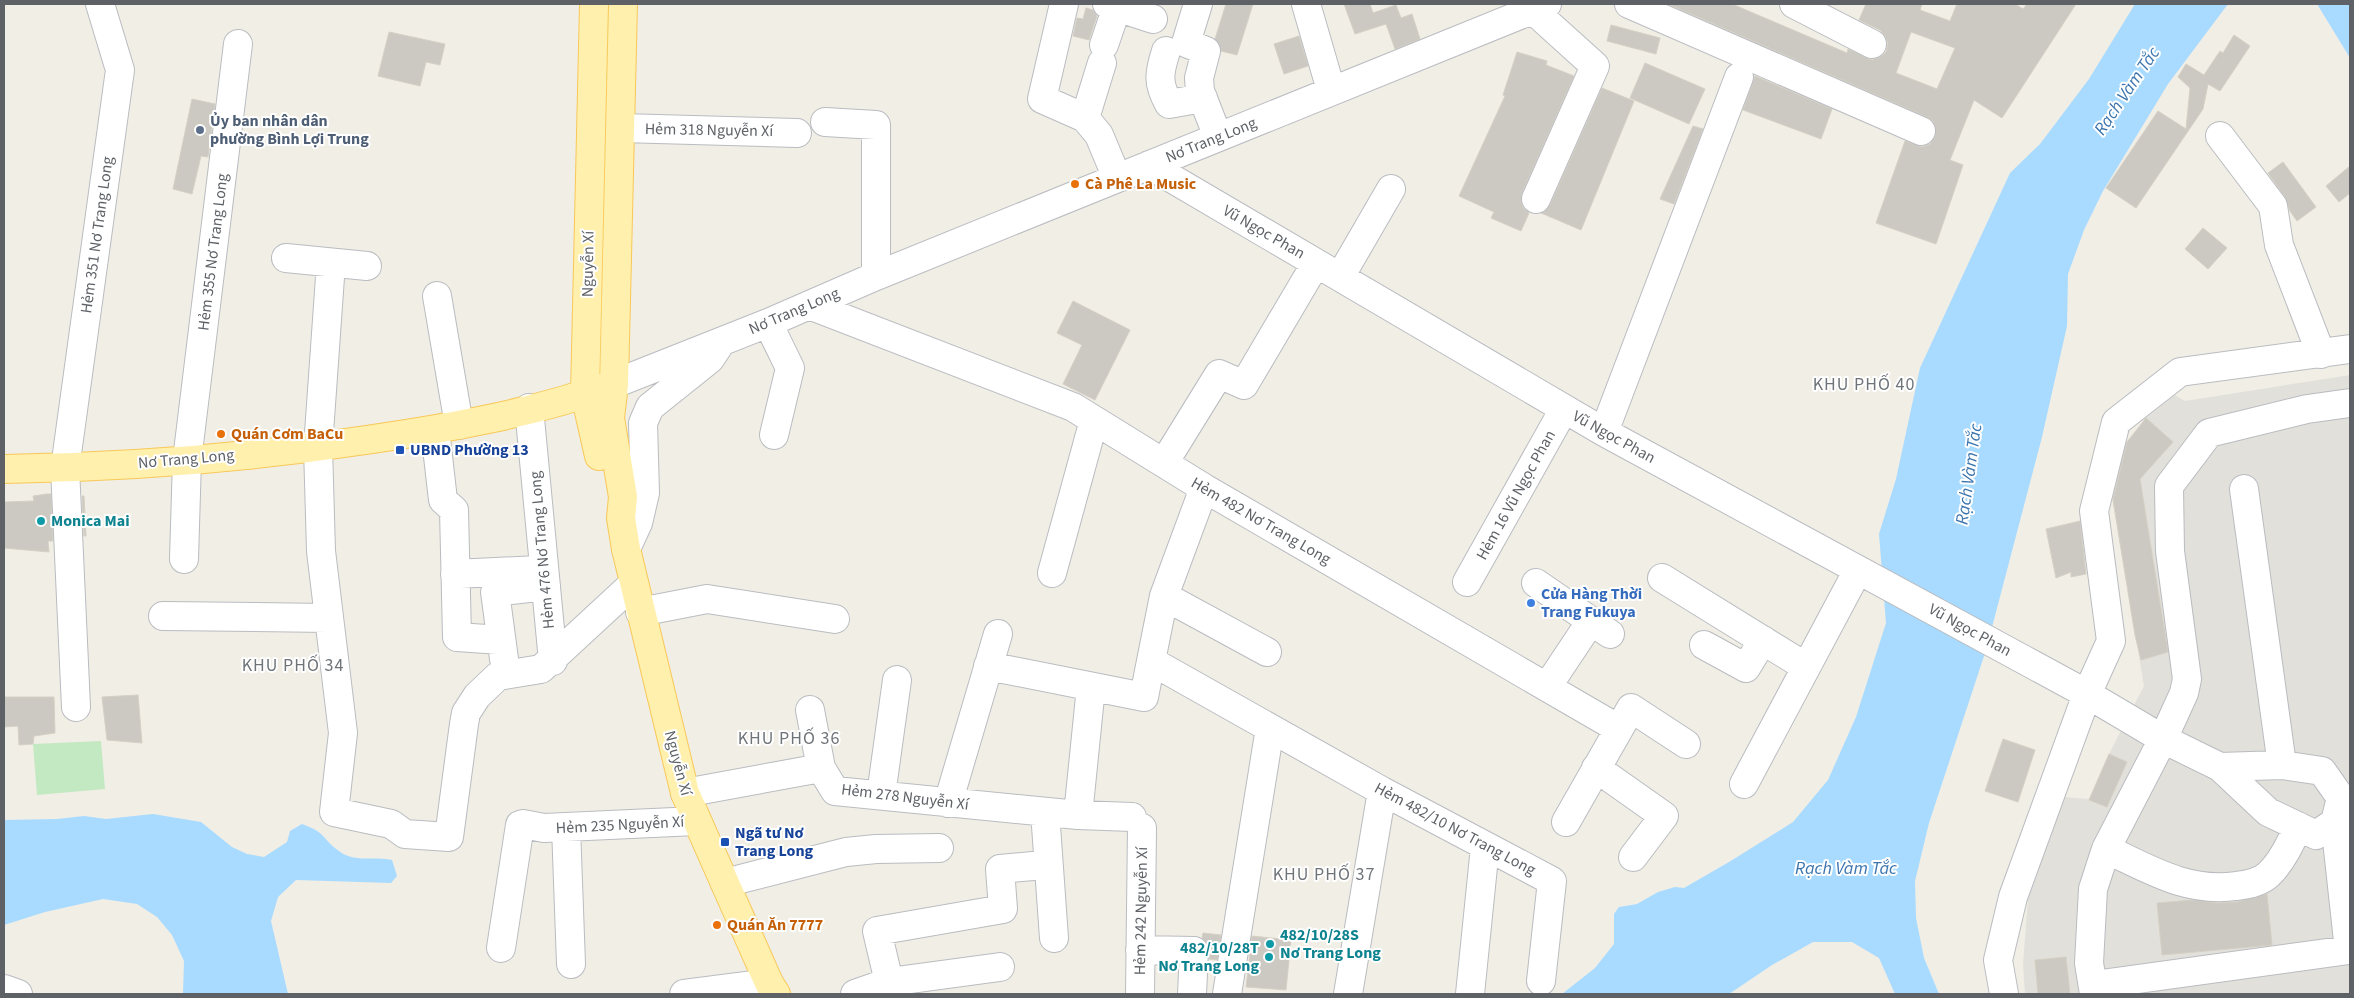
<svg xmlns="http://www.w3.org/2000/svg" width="2354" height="998" font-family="'Source Sans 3',sans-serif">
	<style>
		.industrial { fill: #e2e0da }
		.green { fill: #c3e9c2 }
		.water { fill: #a8dbff }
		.building { fill: #ccc9c3; stroke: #d6d0c4; fill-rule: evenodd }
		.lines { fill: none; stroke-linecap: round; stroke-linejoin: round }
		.minor-casing { stroke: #b9bcc0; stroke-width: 30 }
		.major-casing { stroke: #f8c858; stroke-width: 30 }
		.minor { stroke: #fff; stroke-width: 28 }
		.major { stroke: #fff0ad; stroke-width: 28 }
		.service-dot { fill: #5c6f8a; stroke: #fff; stroke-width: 2 }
		.food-dot { fill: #e8710a; stroke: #fff; stroke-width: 2 }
		.transit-dot { fill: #1a4fb4; stroke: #fff; stroke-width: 2 }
		.culture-dot { fill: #0f9aa8; stroke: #fff; stroke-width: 2 }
		.shop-dot { fill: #3f7fe0; stroke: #fff; stroke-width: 2 }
		.labels { text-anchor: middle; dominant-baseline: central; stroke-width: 4; stroke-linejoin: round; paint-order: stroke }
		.service-label { font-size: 16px; font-weight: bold; fill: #4e5e75; stroke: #fff; text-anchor: start }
		.street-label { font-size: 16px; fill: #5e6267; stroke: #fff }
		.food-label { font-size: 16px; font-weight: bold; fill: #c56008; stroke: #fff; text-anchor: start }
		.transit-label { font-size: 16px; font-weight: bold; fill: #164399; stroke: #fff; text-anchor: start }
		.culture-label { font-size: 16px; font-weight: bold; fill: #0d838f; stroke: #fff; text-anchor: start }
		.shop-label { font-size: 16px; font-weight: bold; fill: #366cbe; stroke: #fff; text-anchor: start }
		.water-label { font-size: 18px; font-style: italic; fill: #3c75ae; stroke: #fff }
		.neighbourhood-label { font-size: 18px; letter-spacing: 1px; fill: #6f7479; stroke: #fff }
	</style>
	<rect width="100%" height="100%" fill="#f1eee6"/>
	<path class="industrial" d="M2350 375V994H2025L2023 964 2028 899 2063 797 2089 799 2109 754 2144 686 2107 467 2146 418 2175 395 2185 401Z"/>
	<path class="green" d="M101 741 105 789 37 795 33 744Z"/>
	<path class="water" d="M2135 4H2228L2168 84 2103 191 2084 230 2068 274 2067 326 2042 437 1986 650 1929 823 1915 881 1916 918 1924 958 1939 994H1895L1879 958 1852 942H1813L1772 965 1729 994H1562L1595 968 1614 944V914L1619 907 1637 904 1658 892 1675 887 1684 888 1729 862 1793 822 1828 780 1856 717 1886 623 1879 534 1896 479 1920 368 2010 173 2040 144 2089 79Z
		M2317 4H2350V58Z
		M153 814 201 822 232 847 247 854 264 857 287 842 290 831 302 824C327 833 322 839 339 851 354 863 374 856 392 860L397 876 391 883 296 880 278 897 271 921 288 994H183L184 961 172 935 157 917 137 904 103 899 45 912 4 925V820L57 819 84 816 106 819Z"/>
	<path class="building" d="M1226 4H1253L1237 55 1221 51 1215 39Z
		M1344 4H1370L1373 13 1396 5 1401 18 1412 14 1420 39 1395 49 1386 24 1355 34Z
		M1668 4H1732L1847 53 1848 49 1872 60 1880 57 1886 52 1888 43 1885 36 1880 30 1859 20 1866 4H1922L1920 10 1950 21 1957 4H2015L2023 9 2027 4H2076L2002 118 1974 100 1950 160 1963 165 1936 244 1876 223 1905 141 1922 147 1930 144 1935 137 1936 129 1933 121 1927 117ZM1911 32 1955 48 1937 89 1896 73Z
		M1086 8 1093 10 1097 16 1089 40 1073 36 1077 18 1083 19Z
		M1611 25 1660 38 1656 54 1607 41Z
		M389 32 445 44 440 65 426 62 420 86 378 76Z
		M2234 35 2250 46 2220 91 2208 84 2203 109 2136 208 2106 188 2158 111 2186 129 2190 88 2178 77 2186 64 2204 75 2220 51 2223 53Z
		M1299 36 1308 66 1284 74 1274 44Z
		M1517 52 1547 61 1546 65 1574 76 1522 193 1521 201 1523 208 1529 213 1521 231 1491 218 1494 212 1459 196 1505 96 1503 95Z
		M1645 63 1705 89 1689 124 1630 98Z
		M1755 76 1832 109 1821 139 1743 110Z
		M1602 88 1634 101 1581 230 1541 213 1550 205Z
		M192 99 215 104 208 157 201 156 192 194 173 189Z
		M1693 126 1703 129 1674 204 1660 199Z
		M2283 162 2316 207 2297 221 2290 211 2285 197 2268 173Z
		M2350 166V193L2339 202 2326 186Z
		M2203 228 2227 248 2208 269 2185 249Z
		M1073 301 1130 330 1095 400 1063 384 1082 345 1057 333Z
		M2146 418 2173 442 2140 479 2168 652 2141 660 2135 635 2113 500 2127 442Z
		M47 494H51L53 541H48L49 552 4 548V502L34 501 33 496Z
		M82 496H84L86 536H84Z
		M2080 521 2086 574 2071 577V572L2056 578 2046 529Z
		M138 695 142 743 107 740 102 697Z
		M4 697H54L55 733 34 736 33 744 19 745 18 726 4 727Z
		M2003 739 2035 750 2018 802 1985 791Z
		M2109 754 2127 762 2107 807 2089 800Z
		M2267 894 2272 945 2162 955 2157 903 2192 900 2217 903 2237 902Z
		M1203 933 1221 935 1217 960 1209 959 1208 944 1202 938Z
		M1252 936 1291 940 1286 990 1246 987Z
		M2066 957 2070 994H2038L2035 960Z"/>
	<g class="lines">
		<g class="minor-casing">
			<path id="minor" d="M1064 4 1042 99 1085 118 1099 135 1117 178
				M1107 4 1153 19
				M1198 4 1186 43 1206 51 1199 78 1200 91 1218 137
				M1306 4 1331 90
				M1629 4 1921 131
				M1794 4 1872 44
				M1533 10 1595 66 1536 199
				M1104 45 1117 7
				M1166 51C1159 73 1157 83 1169 104L1203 98
				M1085 118 1102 63
				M825 122 876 125V276
				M621 128 797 133
				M2220 136 2273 206 2279 245 2321 354
				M1149 165 1604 432 2087 694 2163 739 2220 767 2268 812 2316 835 2335 822 2341 798 2322 771 2282 765 2220 767
				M286 258 367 266
				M331 263 318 447 321 551 343 733 334 812 391 824 405 834 449 837 464 724 466 713 477 696 498 676 541 669 633 584
				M1340 277 1391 189
				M437 296 459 425
				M809 305 1073 407 1204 488 1619 729 1631 708 1686 744
				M768 323 790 368 774 435
				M614 384 768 323 876 276 1547 4
				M529 408 553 661
				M435 430 443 500 454 510 457 637 501 640
				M1604 432 1739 77
				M1164 463 1219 374 1244 385 1316 263
				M1204 488 1164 596 1151 661 1382 791 1552 881 1541 981
				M2244 489 2282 765
				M626 549 638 523 645 493 643 423 650 407 710 359 718 347
				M184 559 187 460 238 44
				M1052 573 1094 420
				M455 574 538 570
				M1662 578 1806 667
				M1467 582 1564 409
				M1536 583 1610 634
				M1164 596 1267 652
				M640 612 707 599 835 619
				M163 616 329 618
				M1704 645 1746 668 1763 640
				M504 659 495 592 546 586
				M988 666 1144 697 1151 661
				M1547 687 1591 621
				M76 707 65 468 120 70 100 4
				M810 710 821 768
				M1596 768 1664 816 1633 857
				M1744 784 1858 570
				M685 793 821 768 835 791 1078 815 1132 817
				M881 795 897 680
				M948 803 998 634
				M1045 812 1054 938
				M1078 815 1091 687
				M1566 822 1619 729
				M2298 826C2291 843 2282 862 2268 875 2260 882 2246 885 2236 886 2187 893 2149 869 2106 849L2163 739 2184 693 2187 679 2170 551 2169 486 2209 433 2307 409 2350 403
				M566 827 571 964
				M725 883 846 852 876 849 939 848
				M501 948 520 825 523 824 544 828 696 821
				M1140 950 1194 951 1192 994
				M889 982 877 931 1003 909 1000 869 1033 866
				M2094 985 2349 950 2335 822
				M4 989 18 994
				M684 994 769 983
				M855 994 889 982 1000 967
				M1140 994 1142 828
				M1227 994 1270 728
				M1348 994 1382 791
				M1470 994 1485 847
				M2004 994 1998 960 2013 897 2087 694 2111 641 2094 511 2116 422 2180 372 2350 349
				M2094 994 2089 963 2093 889 2106 849"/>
		</g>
		<g class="major-casing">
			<path id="major" d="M594 4 585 394 599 456
				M623 4 614 384 610 418 623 497 621 518 626 549 685 793 769 983 776 994
				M4 469C125 467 247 458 366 440 449 428 535 413 614 384"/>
		</g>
		<use href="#minor" class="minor"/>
		<use href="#major" class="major"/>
	</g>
	<circle class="service-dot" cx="200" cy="130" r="5"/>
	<g class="food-dot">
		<circle cx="1075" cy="184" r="5"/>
		<circle cx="221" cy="434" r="5"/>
		<circle cx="717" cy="925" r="5"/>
	</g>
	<g class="transit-dot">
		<rect x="395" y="445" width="10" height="10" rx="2.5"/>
		<rect x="720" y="837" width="10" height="10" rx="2.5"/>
	</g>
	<g class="culture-dot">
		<circle cx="41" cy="521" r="5"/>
		<circle cx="1270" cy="944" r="5"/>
		<circle cx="1269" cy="957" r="5"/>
	</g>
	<circle class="shop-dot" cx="1531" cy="603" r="5"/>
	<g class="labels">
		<g class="service-label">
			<text x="210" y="121">Ủy ban nhân dân<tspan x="210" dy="18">phường Bình Lợi Trung</tspan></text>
		</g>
		<g class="street-label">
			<text transform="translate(709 130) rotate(1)">Hẻm 318 Nguyễn Xí</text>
			<text transform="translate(1211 140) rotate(-22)">Nơ Trang Long</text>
			<text transform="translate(1264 232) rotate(30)">Vũ Ngọc Phan</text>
			<text transform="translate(97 235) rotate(-82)">Hẻm 351 Nơ Trang Long</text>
			<text transform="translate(213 252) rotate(-83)">Hẻm 355 Nơ Trang Long</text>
			<text transform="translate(588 264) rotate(-89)">Nguyễn Xí</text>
			<text transform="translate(794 311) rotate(-23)">Nơ Trang Long</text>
			<text transform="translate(1614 437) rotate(29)">Vũ Ngọc Phan</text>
			<text transform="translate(186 459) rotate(-5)">Nơ Trang Long</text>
			<text transform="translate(1516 495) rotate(-61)">Hẻm 16 Vũ Ngọc Phan</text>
			<text transform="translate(1261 521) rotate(30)">Hẻm 482 Nơ Trang Long</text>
			<text transform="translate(542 550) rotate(-95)">Hẻm 476 Nơ Trang Long</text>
			<text transform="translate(1970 630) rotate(29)">Vũ Ngọc Phan</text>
			<text transform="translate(678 763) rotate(75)">Nguyễn Xí</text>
			<text transform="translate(905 797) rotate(7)">Hẻm 278 Nguyễn Xí</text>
			<text transform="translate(620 825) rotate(-3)">Hẻm 235 Nguyễn Xí</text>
			<text transform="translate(1455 829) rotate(28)">Hẻm 482/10 Nơ Trang Long</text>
			<text transform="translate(1141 911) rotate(-89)">Hẻm 242 Nguyễn Xí</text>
		</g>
		<g class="food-label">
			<text x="1085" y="184">Cà Phê La Music</text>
			<text x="231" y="434">Quán Cơm BaCu</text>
			<text x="727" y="925">Quán Ăn 7777</text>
		</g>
		<g class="transit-label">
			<text x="410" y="450">UBND Phường 13</text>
			<text x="735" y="833">Ngã tư Nơ<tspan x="735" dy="18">Trang Long</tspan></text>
		</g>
		<g class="culture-label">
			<text x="51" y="521">Monica Mai</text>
			<text x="1280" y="935">482/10/28S<tspan x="1280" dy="18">Nơ Trang Long</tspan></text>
			<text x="1259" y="948" text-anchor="end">482/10/28T<tspan x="1259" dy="18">Nơ Trang Long</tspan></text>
		</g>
		<g class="shop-label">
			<text x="1541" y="594">Cửa Hàng Thời<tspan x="1541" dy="18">Trang Fukuya</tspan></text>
		</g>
		<g class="water-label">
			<text transform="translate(2127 91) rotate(-56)">Rạch Vàm Tắc</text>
			<text transform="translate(1969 474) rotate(-82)">Rạch Vàm Tắc</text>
			<text x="1846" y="868">Rạch Vàm Tắc</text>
		</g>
		<g class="neighbourhood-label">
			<text x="1864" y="384">KHU PHỐ 40</text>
			<text x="293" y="665">KHU PHỐ 34</text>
			<text x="789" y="738">KHU PHỐ 36</text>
			<text x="1324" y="874">KHU PHỐ 37</text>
		</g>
	</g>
	<rect width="2354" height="998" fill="none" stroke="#5e6267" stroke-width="10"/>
</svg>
